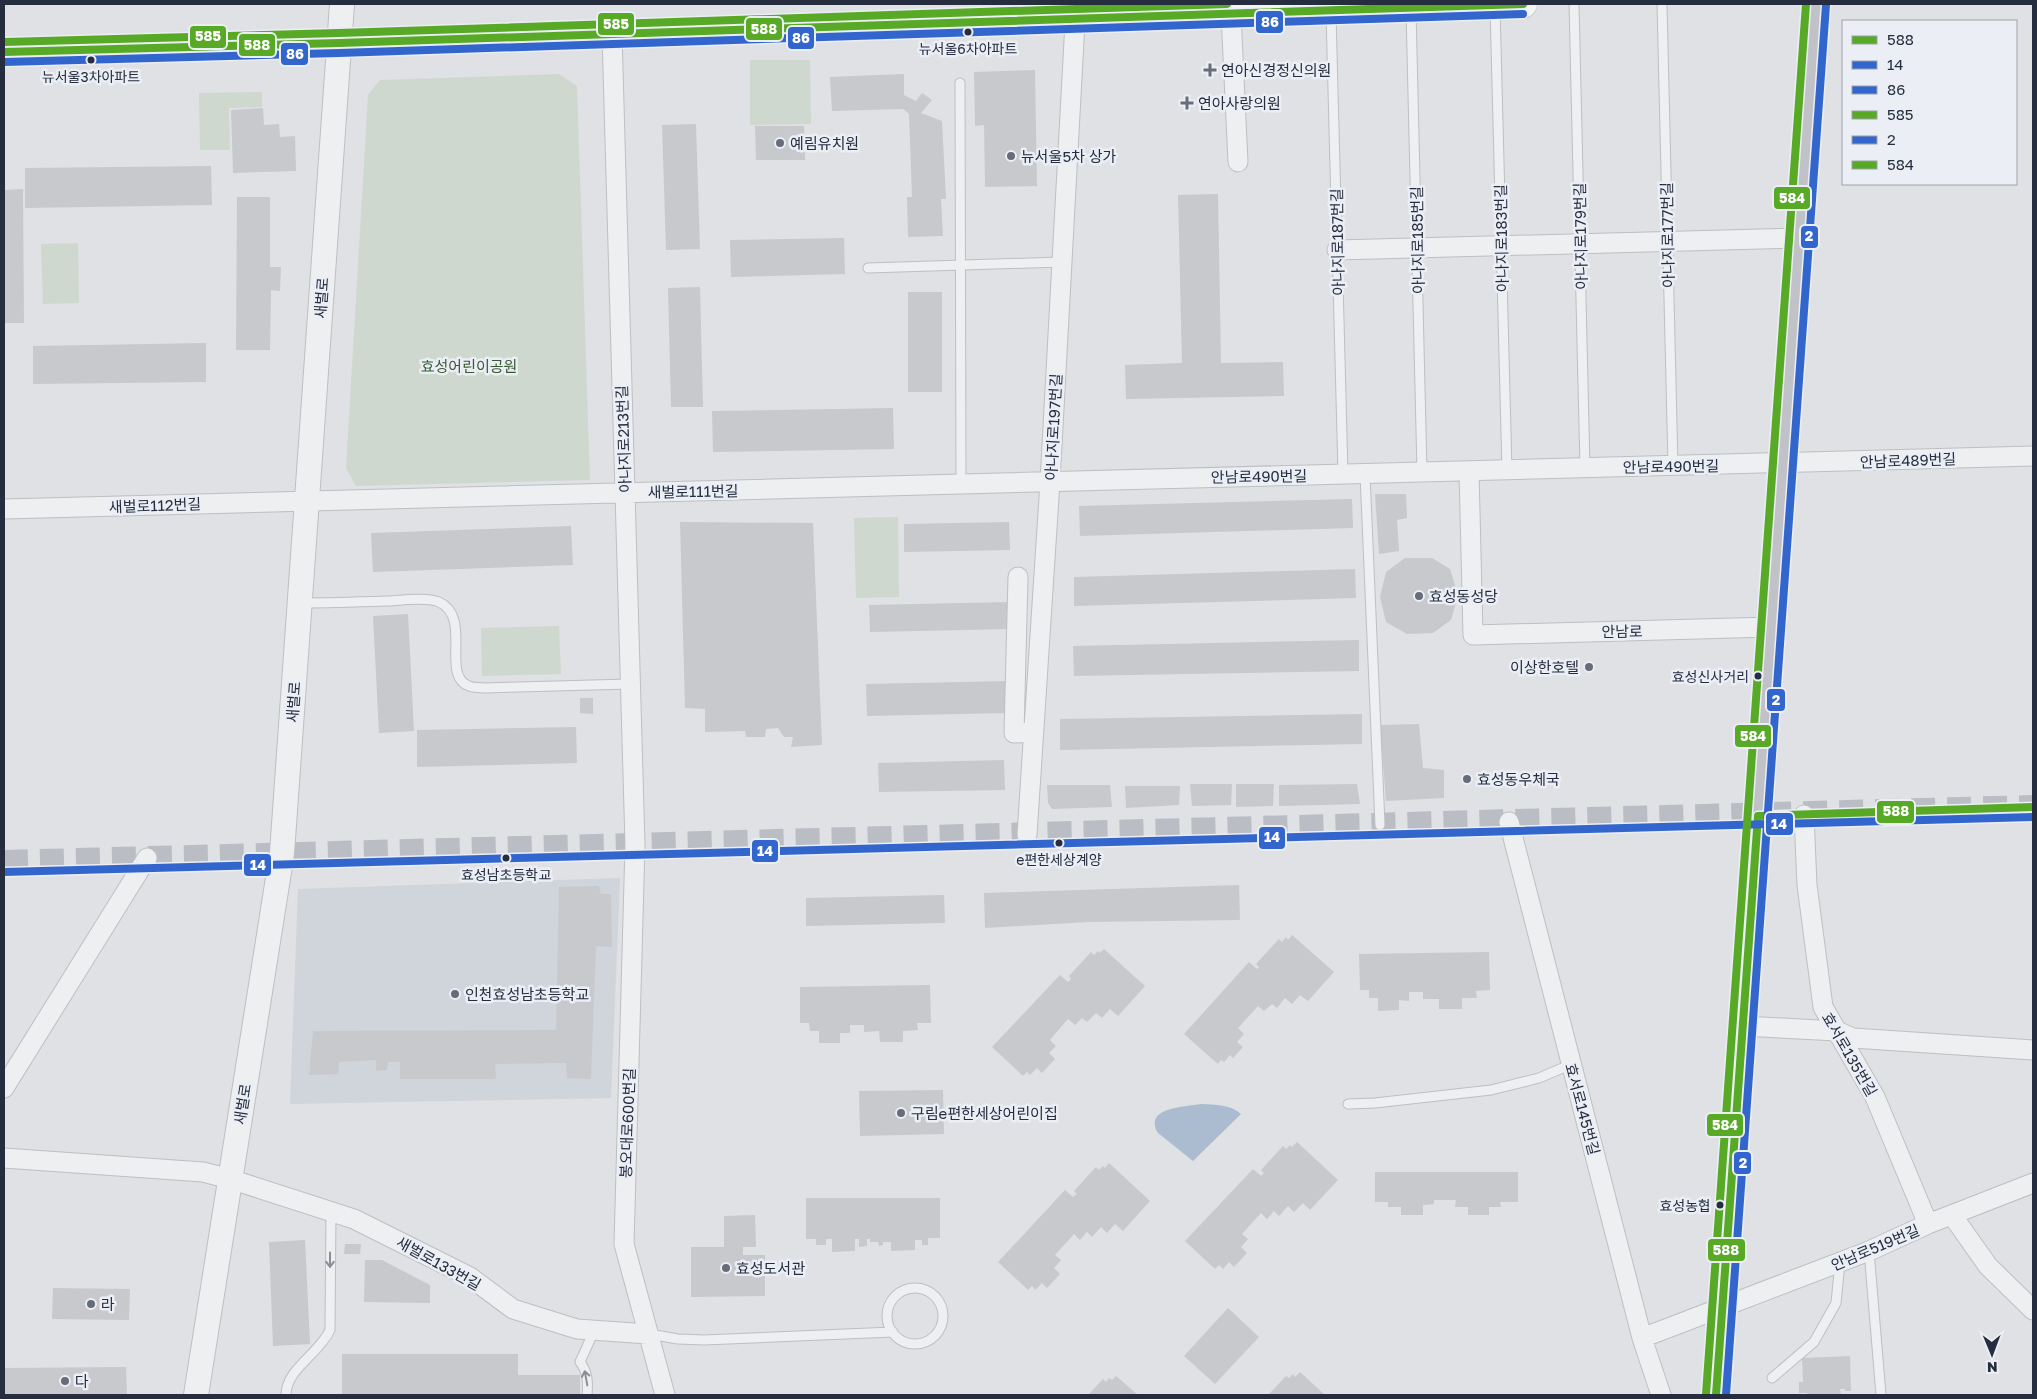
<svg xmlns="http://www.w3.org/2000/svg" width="2037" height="1399" font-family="'Golos Text','Noto Sans KR',sans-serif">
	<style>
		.built { fill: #d0d4db }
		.green { fill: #ced8cf }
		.water { fill: #abbcd1 }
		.building { fill: #c7c9cc }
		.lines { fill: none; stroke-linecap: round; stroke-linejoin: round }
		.tertiary-tunnel { stroke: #babdc3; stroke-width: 24; stroke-dasharray: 24 12; stroke-linecap: butt }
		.service-casing { stroke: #bdbfc2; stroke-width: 11 }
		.minor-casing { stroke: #bdbfc2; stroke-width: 21 }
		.tertiary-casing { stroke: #bdbfc2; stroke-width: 26 }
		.primary-casing { stroke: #bbbec2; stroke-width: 29 }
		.service { stroke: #eeeff1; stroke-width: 9 }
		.minor { stroke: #eeeff1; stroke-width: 19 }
		.tertiary { stroke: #eeeff1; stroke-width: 24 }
		.secondary { stroke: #c0c2c7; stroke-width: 26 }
		.primary { stroke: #f3f4f5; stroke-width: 28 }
		.bus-1-casing { stroke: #ebeff5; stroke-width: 11 }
		.bus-2-casing { stroke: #ebeff5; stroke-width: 11 }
		.bus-3-casing { stroke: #ebeff5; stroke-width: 11 }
		.bus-4-casing { stroke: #ebeff5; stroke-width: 11 }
		.bus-5-casing { stroke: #ebeff5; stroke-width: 11 }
		.bus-6-casing { stroke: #ebeff5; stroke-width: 11 }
		.bus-1 { stroke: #58a926; stroke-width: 8 }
		.bus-2 { stroke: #36c; stroke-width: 8 }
		.bus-3 { stroke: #36c; stroke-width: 8 }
		.bus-4 { stroke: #58a926; stroke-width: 8 }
		.bus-5 { stroke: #36c; stroke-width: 8 }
		.bus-6 { stroke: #58a926; stroke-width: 8 }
		.oneway { stroke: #8a8e98 }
		.bus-dot { fill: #252d3e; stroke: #ebeff5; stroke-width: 2 }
		.poi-dot { fill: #666c78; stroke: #ebeff5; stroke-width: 2 }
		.labels { text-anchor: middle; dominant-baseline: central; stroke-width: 5; stroke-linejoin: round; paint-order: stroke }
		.bus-label { font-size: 14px; fill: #252d3e; stroke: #ebeff5 }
		.poi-label { font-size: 15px; fill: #252d3e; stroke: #ebeff5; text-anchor: start }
		.street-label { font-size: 15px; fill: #252d3e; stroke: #ebeff5 }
		.park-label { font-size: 15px; fill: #385a32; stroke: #ebeff5 }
		.line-badge { stroke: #ebeff5; stroke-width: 2 }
		.badge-label { font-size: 14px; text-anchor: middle; font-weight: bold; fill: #fff }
	</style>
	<rect width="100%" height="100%" fill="#dfe1e4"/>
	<path class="built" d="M620 878 611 1098 290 1104 298 889Z"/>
	<path class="green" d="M750 60H810L811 124 750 125Z
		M559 74 577 86 590 480 356 486 346 468 368 95 380 80Z
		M262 92V107L229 108 230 150H200L199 93Z
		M78 243 79 303 43 304 41 244Z
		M898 517 899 597 856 598 854 518Z
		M559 626 561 674 482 676 481 628Z"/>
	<path class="water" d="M1201 1104C1215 1105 1230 1104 1241 1114L1193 1161 1158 1133C1143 1107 1185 1107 1201 1104Z"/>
	<path class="building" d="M1035 70 1037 186 985 187 984 125 975 126 974 72Z
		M904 74V95L916 101 922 93 932 100 921 113 942 121 946 199H941L943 236 908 237 907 197H912L909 114 903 109 832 111 830 77Z
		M263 108 264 125 279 124 280 137 295 136 296 171 233 173 231 110Z
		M696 124 700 249 666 250 662 125Z
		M755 126H804L805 160H756Z
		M211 166 212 205 25 208V168Z
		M23 189 24 323H4V190Z
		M1218 194 1221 363 1283 362 1284 396 1126 399 1125 365 1182 363 1178 195Z
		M237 197H270V267H281L280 291 271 290 270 350H236Z
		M844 238 845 274 731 277 730 240Z
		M700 287 703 407H671L668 288Z
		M908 292H942V392H908Z
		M206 343V382L33 384V346Z
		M893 408 894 449 713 452 712 411Z
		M1375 494H1406L1407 518 1397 520 1399 551 1379 554Z
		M1352 499 1353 528 1080 536 1079 506Z
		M680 522 813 523 822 745 791 747 793 737H784L778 728 766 729 765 737H746L745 731 705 732V709L685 708Z
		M1009 522 1010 550 904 552V524Z
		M571 526 573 565 373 572 371 533Z
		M1405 558H1432L1450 569 1458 595 1451 620 1433 633 1407 634 1386 622 1380 597 1386 572Z
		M1355 569 1356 598 1074 606V577Z
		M1010 602V629L870 632 869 605Z
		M408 614 414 731 379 733 373 616Z
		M1359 640V671L1074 676 1073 646Z
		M1009 681 1010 713 867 716 866 684Z
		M580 698H593V714L580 713Z
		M1362 714V744L1060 750V719Z
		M1419 724 1423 768 1444 770V798L1386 801 1380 725Z
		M576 727 577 763 417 767V730Z
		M1004 760 1005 790 879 792 878 763Z
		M1190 784H1232L1231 805 1192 806Z
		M1236 784H1274L1273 806 1236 807Z
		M1357 784 1360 804 1279 806V785Z
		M1047 785H1110L1112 807 1052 809 1048 803Z
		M1125 786H1180L1179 805 1126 808Z
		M1239 885 1240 920 1088 922 985 928 984 893Z
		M599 886 601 894H611L612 947 596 946 591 1079 567 1078 566 1063 495 1064 496 1079H400V1062H388L387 1070 376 1071V1060L339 1062 338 1074 309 1075 313 1031 556 1030 559 887Z
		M944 895 945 923 806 926V898Z
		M1292 935 1334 972 1308 1001 1300 995 1292 1004 1285 998 1277 1008 1272 1004 1264 1011 1258 1006 1238 1028 1244 1034 1237 1042 1243 1047 1233 1058 1230 1055 1224 1062 1221 1060 1218 1064 1184 1034 1249 962 1257 969 1259 967 1256 964 1279 939 1282 942 1286 937 1288 940Z
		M1104 949 1145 986 1118 1016 1110 1009 1102 1018 1096 1013 1087 1022 1082 1018 1075 1025 1068 1019 1050 1040 1056 1046 1049 1053 1055 1059 1042 1073 1037 1068 1030 1075 1027 1072 1023 1076 992 1047 1060 975 1068 982 1071 979 1069 976 1091 952 1094 955 1098 951 1100 953Z
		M1489 952 1490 990 1476 991 1477 998H1462V1009H1439V999H1423V992H1409V1001L1399 1000V1010L1378 1011V998H1369V990H1360L1359 954Z
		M930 985 931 1023H917L918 1030 903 1031V1042H880L879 1031 864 1032V1025H850V1033H840V1043H819V1031H810L809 1023H800V987Z
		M943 1090 944 1134 860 1136 859 1091Z
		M1297 1142 1338 1180 1310 1210 1303 1203 1294 1212 1288 1206 1279 1216 1274 1211 1267 1219 1261 1213 1242 1234 1248 1239 1241 1247 1247 1253 1234 1267 1229 1262 1223 1269 1219 1265 1215 1269 1185 1241 1253 1169 1261 1176 1264 1173 1261 1170 1283 1146 1286 1149 1290 1145 1292 1147Z
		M1109 1163 1150 1201 1123 1231 1115 1224 1107 1233 1101 1227 1092 1237 1087 1232 1080 1240 1074 1234 1055 1255 1061 1260 1054 1268 1060 1274 1047 1288 1042 1283 1035 1290 1032 1286 1028 1290 998 1262 1065 1190 1073 1197 1077 1194 1074 1191 1096 1167 1099 1170 1103 1166 1105 1168Z
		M1375 1172H1518V1202H1500L1501 1207H1489V1215H1468V1207H1455L1456 1200H1434V1204L1423 1205V1215H1401V1207H1388V1202H1375Z
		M806 1198H940V1238H928V1245H922V1240H915V1250L891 1251V1242H883V1245L879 1246 878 1242H870V1239H867V1246L859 1247V1239H855V1251L832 1252V1239H826V1245H816V1239H806Z
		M755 1215 756 1247H743V1255H765V1296L691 1297V1247H724V1216Z
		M305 1240 310 1344 273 1346 269 1242Z
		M345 1244H361L360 1254H344Z
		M365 1260H382L430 1285V1303L364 1302Z
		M53 1288 130 1289 129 1320 52 1319Z
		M1228 1308 1259 1337 1215 1384 1184 1356Z
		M342 1354H518V1375H580V1395H342Z
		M1850 1356 1851 1391H1845V1389H1840L1841 1395H1808L1807 1393H1799V1382H1803L1802 1358Z
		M126 1367 127 1394 4 1395V1368Z
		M1300 1372 1325 1395H1268L1286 1376 1289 1378 1293 1374 1295 1377Z
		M1116 1376 1138 1395H1088L1103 1379 1106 1382 1109 1378 1112 1380Z"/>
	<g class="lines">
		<path class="tertiary-tunnel" d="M4 862 2033 807"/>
		<g class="service-casing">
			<path id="service" d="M1574 4 1585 468
				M1662 4 1673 466
				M1495 7 1507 471
				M1411 10 1422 472
				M1331 13 1343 474
				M960 83 961 484
				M868 268 1062 262
				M1365 474 1380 825
				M302 603C331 603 360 602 390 601 403 600 427 597 439 602 473 617 440 676 469 686 473 688 479 687 484 688L630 684
				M1348 1104 1375 1103 1491 1090 1539 1078 1572 1064
				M1869 1251 1881 1395
				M887 1316a28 28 0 1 1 56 0a28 28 0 1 1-56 0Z
				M649 1334 678 1339 704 1340 893 1332
				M1772 1378 1814 1342 1836 1303 1840 1262
				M286 1395C286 1369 319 1354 330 1330L331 1211
				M587 1395C588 1383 588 1372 580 1362L594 1331"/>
		</g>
		<g class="minor-casing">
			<path id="minor" d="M1231 14 1238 162
				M612 34 635 845 624 1244 665 1395
				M1337 250 1799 238
				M1469 471 1473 635 1771 627
				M4 509 2033 456
				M1018 577 1014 733 1033 732
				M1804 815 1807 885 1823 1007 1875 1097 1928 1224
				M1509 822 1642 1338 1661 1395
				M1027 835 1050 482 1076 4
				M1743 1026 1837 1031 1853 1038 2033 1050
				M4 1088 147 858
				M4 1158 203 1172 230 1179 354 1219 470 1277 513 1309 577 1329 648 1334
				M1952 1215 1988 1266 2033 1310
				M1642 1338 1869 1251 1928 1224 2033 1183"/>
		</g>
		<g class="tertiary-casing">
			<path id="tertiary" d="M196 1395 282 853 342 4"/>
		</g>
		<g class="primary-casing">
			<path id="primary" d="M4 52 339 43 1523 4"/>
		</g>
		<use href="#service" class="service"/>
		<use href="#minor" class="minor"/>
		<use href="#tertiary" class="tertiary"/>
		<path class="secondary" d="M1716 1395 1816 4"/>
		<use href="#primary" class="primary"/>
		<g class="bus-1-casing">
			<path id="bus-1" d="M4 52 339 43 1523 4
				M1758 816 2033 807
				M1716 1395 1758 816"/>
		</g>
		<g class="bus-2-casing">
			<path id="bus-2" d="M4 872 2033 817"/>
		</g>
		<g class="bus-3-casing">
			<path id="bus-3" d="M4 62 339 53 1523 14"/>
		</g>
		<g class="bus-4-casing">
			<path id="bus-4" d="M4 42 339 33 1227 4"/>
		</g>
		<g class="bus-5-casing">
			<path id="bus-5" d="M1726 1395 1826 5"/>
		</g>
		<g class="bus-6-casing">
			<path id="bus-6" d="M1706 1394 1806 4"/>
		</g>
		<use href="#bus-1" class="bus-1"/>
		<use href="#bus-2" class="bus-2"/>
		<use href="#bus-3" class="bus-3"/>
		<use href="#bus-4" class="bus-4"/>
		<use href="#bus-5" class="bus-5"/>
		<use href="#bus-6" class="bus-6"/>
	</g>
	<defs><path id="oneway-shaft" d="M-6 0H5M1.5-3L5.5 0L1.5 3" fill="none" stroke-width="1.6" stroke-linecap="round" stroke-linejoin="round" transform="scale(1.25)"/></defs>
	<g class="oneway">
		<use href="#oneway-shaft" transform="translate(330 1260) rotate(90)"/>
		<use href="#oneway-shaft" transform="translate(586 1378) rotate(-100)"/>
	</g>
	<g class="bus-dot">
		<circle cx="968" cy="32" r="4.5"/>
		<circle cx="91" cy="60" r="4.5"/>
		<circle cx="1758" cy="676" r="4.5"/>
		<circle cx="1059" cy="843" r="4.5"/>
		<circle cx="506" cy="858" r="4.5"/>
		<circle cx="1720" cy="1205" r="4.5"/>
	</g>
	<g class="poi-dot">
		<path d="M1207.5 62.5h5v5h5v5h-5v5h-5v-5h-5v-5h5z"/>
		<path d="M1184.5 95.5h5v5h5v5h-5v5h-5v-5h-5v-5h5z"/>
		<circle cx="780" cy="143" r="5"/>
		<circle cx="1011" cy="156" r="5"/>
		<circle cx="1419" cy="596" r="5"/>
		<circle cx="1589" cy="667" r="5"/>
		<circle cx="1467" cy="779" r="5"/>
		<circle cx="455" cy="994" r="5"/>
		<circle cx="901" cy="1113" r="5"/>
		<circle cx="726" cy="1268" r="5"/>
		<circle cx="91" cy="1304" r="5"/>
		<circle cx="65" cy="1381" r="5"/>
	</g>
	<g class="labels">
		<g class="bus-label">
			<text x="968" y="48">뉴서울6차아파트</text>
			<text x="91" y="76">뉴서울3차아파트</text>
			<text x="1749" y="676" text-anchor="end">효성신사거리</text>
			<text x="1059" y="859">e편한세상계양</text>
			<text x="506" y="874">효성남초등학교</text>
			<text x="1711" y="1205" text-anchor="end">효성농협</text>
		</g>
		<g class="poi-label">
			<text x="1221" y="70">연아신경정신의원</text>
			<text x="1198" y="103">연아사랑의원</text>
			<text x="790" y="143">예림유치원</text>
			<text x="1021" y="156">뉴서울5차 상가</text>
			<text x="1429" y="596">효성동성당</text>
			<text x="1579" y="667" text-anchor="end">이상한호텔</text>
			<text x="1477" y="779">효성동우체국</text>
			<text x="465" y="994">인천효성남초등학교</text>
			<text x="911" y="1113">구림e편한세상어린이집</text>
			<text x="736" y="1268">효성도서관</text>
			<text x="101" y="1304">라</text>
			<text x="75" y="1381">다</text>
		</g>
		<g class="street-label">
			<text transform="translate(1667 235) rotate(-91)">아나지로177번길</text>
			<text transform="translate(1580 236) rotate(-91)">아나지로179번길</text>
			<text transform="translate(1501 238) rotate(-91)">아나지로183번길</text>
			<text transform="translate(1417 240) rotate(-91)">아나지로185번길</text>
			<text transform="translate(1337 242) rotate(-91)">아나지로187번길</text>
			<text transform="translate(321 298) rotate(-86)">새벌로</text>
			<text transform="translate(1053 427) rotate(-87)">아나지로197번길</text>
			<text transform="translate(623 439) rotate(-92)">아나지로213번길</text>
			<text transform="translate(1908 460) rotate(-2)">안남로489번길</text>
			<text transform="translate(1671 466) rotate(-1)">안남로490번길</text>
			<text transform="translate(1259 476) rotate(-1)">안남로490번길</text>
			<text transform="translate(693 491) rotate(-1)">새벌로111번길</text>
			<text transform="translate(155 505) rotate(-2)">새벌로112번길</text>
			<text transform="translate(1622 631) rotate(-1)">안남로</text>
			<text transform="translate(293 702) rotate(-86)">새벌로</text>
			<text transform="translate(1850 1054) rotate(60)">효서로135번길</text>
			<text transform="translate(242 1104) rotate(-81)">새벌로</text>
			<text transform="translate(1583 1109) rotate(75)">효서로145번길</text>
			<text transform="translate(627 1123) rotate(-88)">봉오대로600번길</text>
			<text transform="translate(1875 1247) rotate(-23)">안남로519번길</text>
			<text transform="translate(439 1263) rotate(29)">새벌로133번길</text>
		</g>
		<g class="park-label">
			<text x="469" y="366">효성어린이공원</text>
		</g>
	</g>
	<g class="line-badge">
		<rect x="1255" y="10" width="29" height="24" rx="5" fill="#36c"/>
		<rect x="597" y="12" width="38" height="24" rx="5" fill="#58a926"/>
		<rect x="745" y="17" width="38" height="24" rx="5" fill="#58a926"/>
		<rect x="189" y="25" width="38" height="24" rx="5" fill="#58a926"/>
		<rect x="787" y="26" width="28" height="24" rx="5" fill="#36c"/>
		<rect x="238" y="33" width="38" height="24" rx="5" fill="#58a926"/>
		<rect x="280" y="42" width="29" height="24" rx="5" fill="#36c"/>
		<rect x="1773" y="186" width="38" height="24" rx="5" fill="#58a926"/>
		<rect x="1800" y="225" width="19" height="24" rx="5" fill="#36c"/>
		<rect x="1766" y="688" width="20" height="24" rx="5" fill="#36c"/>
		<rect x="1734" y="724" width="38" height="24" rx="5" fill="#58a926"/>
		<rect x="1876" y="800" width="39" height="24" rx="5" fill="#58a926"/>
		<rect x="1765" y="812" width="29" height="24" rx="5" fill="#36c"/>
		<rect x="1258" y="826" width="28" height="24" rx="5" fill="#36c"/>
		<rect x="751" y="839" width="28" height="24" rx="5" fill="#36c"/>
		<rect x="243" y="853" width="29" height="24" rx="5" fill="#36c"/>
		<rect x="1706" y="1113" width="38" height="24" rx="5" fill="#58a926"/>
		<rect x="1733" y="1151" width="19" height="24" rx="5" fill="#36c"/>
		<rect x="1707" y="1238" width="39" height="24" rx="5" fill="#58a926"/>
	</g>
	<g class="badge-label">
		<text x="1270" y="27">86</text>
		<text x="616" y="29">585</text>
		<text x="764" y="34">588</text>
		<text x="208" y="41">585</text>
		<text x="801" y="43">86</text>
		<text x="257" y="50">588</text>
		<text x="295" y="59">86</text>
		<text x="1792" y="203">584</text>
		<text x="1809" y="241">2</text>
		<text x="1776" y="705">2</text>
		<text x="1753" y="741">584</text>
		<text x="1896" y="816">588</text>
		<text x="1779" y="829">14</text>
		<text x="1272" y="842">14</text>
		<text x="765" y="856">14</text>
		<text x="258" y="870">14</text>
		<text x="1725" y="1130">584</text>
		<text x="1743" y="1168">2</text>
		<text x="1726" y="1255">588</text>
	</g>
	<rect width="2037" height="1399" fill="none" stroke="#252d3e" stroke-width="10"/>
	<rect x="1842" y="20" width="175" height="165" fill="#ebeff5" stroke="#9ca1ac"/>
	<rect x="1852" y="36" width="25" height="8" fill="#58a926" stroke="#9ca1ac"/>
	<text x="1887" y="45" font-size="15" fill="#252d3e">588</text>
	<rect x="1852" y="61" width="25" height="8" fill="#3366cc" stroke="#9ca1ac"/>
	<text x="1887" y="70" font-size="15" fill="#252d3e">14</text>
	<rect x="1852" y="86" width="25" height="8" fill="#3366cc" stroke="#9ca1ac"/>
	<text x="1887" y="95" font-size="15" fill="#252d3e">86</text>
	<rect x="1852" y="111" width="25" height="8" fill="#58a926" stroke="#9ca1ac"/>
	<text x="1887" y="120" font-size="15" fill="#252d3e">585</text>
	<rect x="1852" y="136" width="25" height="8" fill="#3366cc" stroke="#9ca1ac"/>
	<text x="1887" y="145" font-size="15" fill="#252d3e">2</text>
	<rect x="1852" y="161" width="25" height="8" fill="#58a926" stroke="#9ca1ac"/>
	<text x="1887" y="170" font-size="15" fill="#252d3e">584</text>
	<g transform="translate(1992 1354) rotate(179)" stroke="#ebeff5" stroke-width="4" paint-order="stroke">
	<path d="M0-4L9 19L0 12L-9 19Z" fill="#252d3e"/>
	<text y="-8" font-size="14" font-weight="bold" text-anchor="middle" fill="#252d3e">N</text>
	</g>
</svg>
